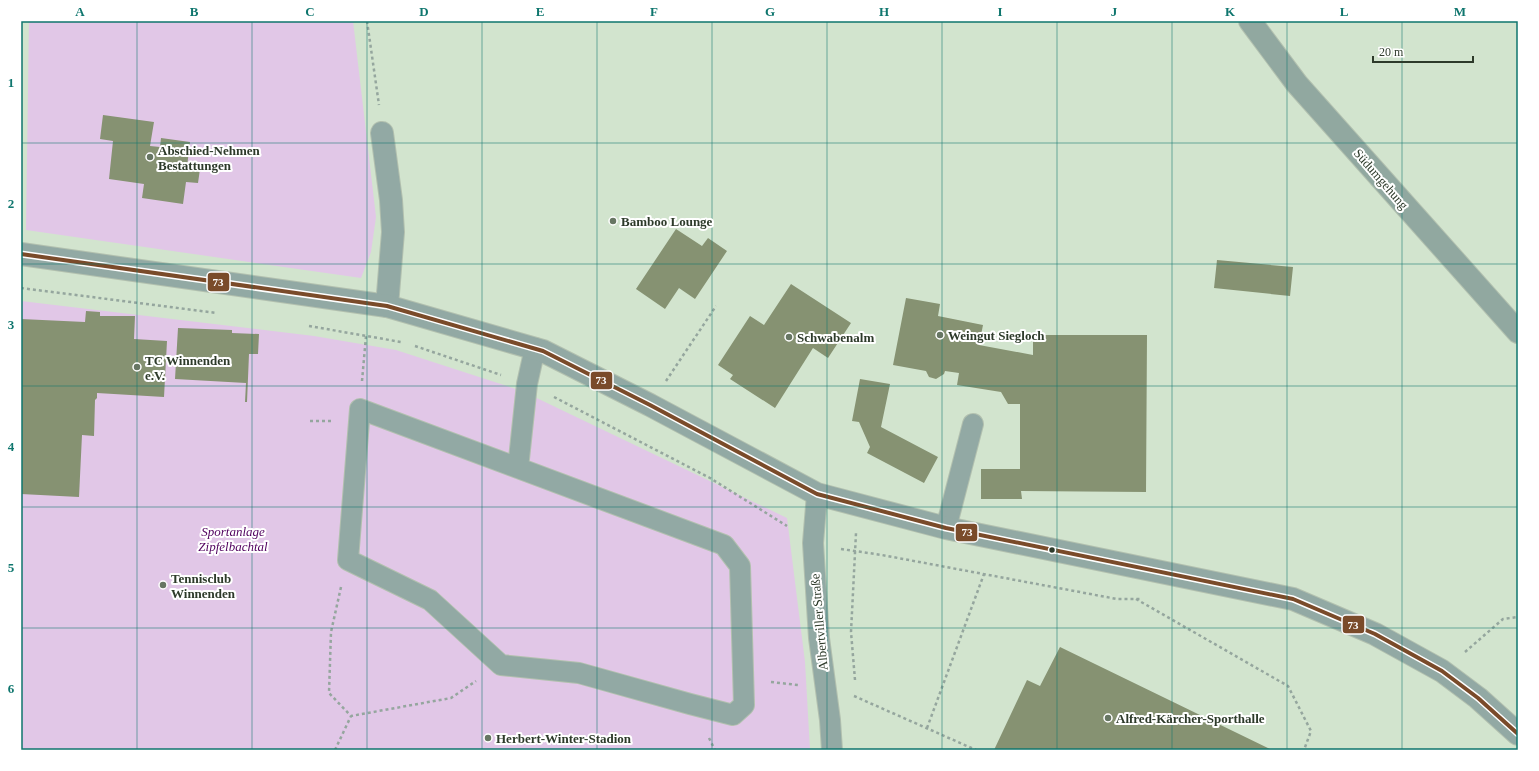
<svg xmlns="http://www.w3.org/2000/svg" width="1539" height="771" font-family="Georgia,serif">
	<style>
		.green { fill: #e1c7e7 }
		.building { fill: #869272 }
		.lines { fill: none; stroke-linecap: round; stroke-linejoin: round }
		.service-casing { stroke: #b2c0af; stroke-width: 22 }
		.minor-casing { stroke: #b2c0af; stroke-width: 24 }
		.tertiary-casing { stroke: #b2c0af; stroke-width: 24 }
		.secondary-casing { stroke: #b2c0af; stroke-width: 24 }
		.path { stroke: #95a69e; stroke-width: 2.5; stroke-dasharray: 3 3; stroke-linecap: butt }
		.service { stroke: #92a9a4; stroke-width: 20 }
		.minor { stroke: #92a9a4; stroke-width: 22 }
		.tertiary { stroke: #92a9a4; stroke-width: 22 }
		.secondary { stroke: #91a8a0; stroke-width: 22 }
		.bus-1-casing { stroke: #fff; stroke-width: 7 }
		.bus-1 { stroke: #7a4b2a; stroke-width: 4 }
		.grid { fill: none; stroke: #0f766e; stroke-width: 1; stroke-opacity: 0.55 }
		.poi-dot { fill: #677663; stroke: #fff; stroke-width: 1.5 }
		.bus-dot { fill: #2d3a2a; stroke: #fff; stroke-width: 1.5 }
		.labels { text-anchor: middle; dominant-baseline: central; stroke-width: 4; stroke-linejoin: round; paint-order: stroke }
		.poi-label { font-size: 13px; font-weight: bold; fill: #2d3a2a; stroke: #fff; text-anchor: start }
		.street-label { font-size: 13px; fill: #2d3a2a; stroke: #fff }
		.park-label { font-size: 13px; font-style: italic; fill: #50005e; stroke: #fff }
		.line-badge { stroke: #fff; stroke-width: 1.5 }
		.badge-label { font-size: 11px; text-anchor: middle; font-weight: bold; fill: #fff }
		.neatline { fill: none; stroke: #0f766e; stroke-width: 1.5 }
		.grid-label { font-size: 13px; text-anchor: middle; font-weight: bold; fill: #0f766e }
	</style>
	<rect width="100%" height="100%" fill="#d2e4ce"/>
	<path class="green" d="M29 21H353L376 217 371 252 361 278 26 230Z
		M21 301 314 336 396 350 522 391 787 518 805 662 810 750H21Z"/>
	<path class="building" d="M103 115 154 122 150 146 160 147 161 138 190 142 187 167 200 169 198 183 186 182 183 204 142 198 144 184 109 179 113 141 100 139Z
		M676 229 702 246 708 238 727 251 695 299 679 288 665 309 636 289Z
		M1217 260 1293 267 1290 296 1214 288Z
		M791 284 851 323 828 358 813 348 775 408 730 379 733 375 718 365 750 316 764 325Z
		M906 298 940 304 938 316 983 325 979 345 1033 355V335H1147L1146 492 1021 491 1022 499H981V469H1020V404H1008L1001 392 957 385 959 373 945 371 944 374 936 379 929 377 926 371 893 365Z
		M86 311 100 312V316H135L134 339 167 341 164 397 97 393V398L95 400 94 436 82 435 79 497 21 494V319L85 322Z
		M178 328 232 330V333L259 334 258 354H249L247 402H245L246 383 175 379Z
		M860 379 890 384 881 427 938 457 924 483 867 453 870 447 859 422 852 421Z
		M1060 647 1272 750H994L1027 680 1040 686Z"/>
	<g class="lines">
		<g class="service-casing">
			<path id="service" d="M360 409 724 545 740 566 744 705 733 715 690 704 579 673 501 665 430 600 348 560Z
				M518 468 527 384 535 348
				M817 494 813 543 819 638 830 720 832 750
				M946 528 973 424"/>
		</g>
		<g class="minor-casing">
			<path id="minor" d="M382 133 391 200 393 232 387 306"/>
		</g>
		<g class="tertiary-casing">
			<path id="tertiary" d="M21 254 387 306 543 351 650 405 817 494 946 528 1293 599 1375 634 1442 671 1478 698 1518 734"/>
		</g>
		<g class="secondary-casing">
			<path id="secondary" d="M1250 21 1297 84 1518 332"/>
		</g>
		<path class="path" d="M367 21 379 105
			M21 288 217 313
			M309 326 401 342
			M415 346 501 375
			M362 381 366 336
			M666 381 716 306
			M554 397 710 478 787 526
			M310 421H331
			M841 549 882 555 1117 599H1141
			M341 587 331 632 329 693 351 716 451 698 476 681
			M1136 599 1288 686 1311 731 1304 750
			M1465 652 1503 619 1518 617
			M855 680 851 632 856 533
			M771 682 798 685
			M854 696 976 750
			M927 728 984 574
			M709 738 715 750
			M335 750 351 716"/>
		<use href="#service" class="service"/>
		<use href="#minor" class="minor"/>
		<use href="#tertiary" class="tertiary"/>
		<use href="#secondary" class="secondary"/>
		<g class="bus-1-casing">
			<path id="bus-1" d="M21 254 387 306 543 351 650 405 817 494 946 528 1293 599 1375 634 1442 671 1478 698 1518 734"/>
		</g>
		<use href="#bus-1" class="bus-1"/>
	</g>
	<path class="grid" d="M137 21V750M252 21V750M367 21V750M482 21V750M597 21V750M712 21V750M827 21V750M942 21V750M1057 21V750M1172 21V750M1287 21V750M1402 21V750M21 143H1518M21 264H1518M21 386H1518M21 507H1518M21 628H1518"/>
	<g class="poi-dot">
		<circle cx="150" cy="157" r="4"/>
		<circle cx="613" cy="221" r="4"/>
		<circle cx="940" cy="335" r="4"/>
		<circle cx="789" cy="337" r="4"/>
		<circle cx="137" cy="367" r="4"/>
		<circle cx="163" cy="585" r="4"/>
		<circle cx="1108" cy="718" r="4"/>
		<circle cx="488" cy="738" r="4"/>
	</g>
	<circle class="bus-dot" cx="1052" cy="550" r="3.5"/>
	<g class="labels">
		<g class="poi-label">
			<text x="158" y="150">Abschied-Nehmen<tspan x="158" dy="15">Bestattungen</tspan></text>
			<text x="621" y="221">Bamboo Lounge</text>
			<text x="948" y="335">Weingut Siegloch</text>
			<text x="797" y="337">Schwabenalm</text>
			<text x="145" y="360">TC Winnenden<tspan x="145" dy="15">e.V.</tspan></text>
			<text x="171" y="578">Tennisclub<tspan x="171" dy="15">Winnenden</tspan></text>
			<text x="1116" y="718">Alfred-Kärcher-Sporthalle</text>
			<text x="496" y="738">Herbert-Winter-Stadion</text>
		</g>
		<g class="street-label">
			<text transform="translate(1381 179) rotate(49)">Südumgehung</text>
			<text transform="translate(819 622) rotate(-95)">Albertviller Straße</text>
		</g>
		<g class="park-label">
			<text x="233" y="531">Sportanlage<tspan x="233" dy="15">Zipfelbachtal</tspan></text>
		</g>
	</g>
	<g class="line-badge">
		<rect x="207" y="272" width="23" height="20" rx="4" fill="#7a4b2a"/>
		<rect x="590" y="371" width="23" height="19" rx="4" fill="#7a4b2a"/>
		<rect x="955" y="523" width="23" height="19" rx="4" fill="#7a4b2a"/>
		<rect x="1342" y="615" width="23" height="19" rx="4" fill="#7a4b2a"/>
	</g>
	<g class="badge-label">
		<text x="218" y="286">73</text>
		<text x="601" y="384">73</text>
		<text x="967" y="536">73</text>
		<text x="1353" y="629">73</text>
	</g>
	<rect width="1539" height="771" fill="none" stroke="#ffffff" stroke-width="44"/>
	<path d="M1373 56v6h100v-6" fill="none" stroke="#2d3a2a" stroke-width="2"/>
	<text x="1379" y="56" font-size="12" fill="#2d3a2a" stroke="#ffffff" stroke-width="3" paint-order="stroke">20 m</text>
	<rect x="22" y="22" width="1495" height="727" class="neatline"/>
	<g class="grid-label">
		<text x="80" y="16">A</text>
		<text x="194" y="16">B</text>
		<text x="310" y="16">C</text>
		<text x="424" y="16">D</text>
		<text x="540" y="16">E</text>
		<text x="654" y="16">F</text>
		<text x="770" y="16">G</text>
		<text x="884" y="16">H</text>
		<text x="1000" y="16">I</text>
		<text x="1114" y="16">J</text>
		<text x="1230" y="16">K</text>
		<text x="1344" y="16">L</text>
		<text x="1460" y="16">M</text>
		<text x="11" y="87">1</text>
		<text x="11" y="208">2</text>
		<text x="11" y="329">3</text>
		<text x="11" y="451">4</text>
		<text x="11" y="572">5</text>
		<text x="11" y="693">6</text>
	</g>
</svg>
